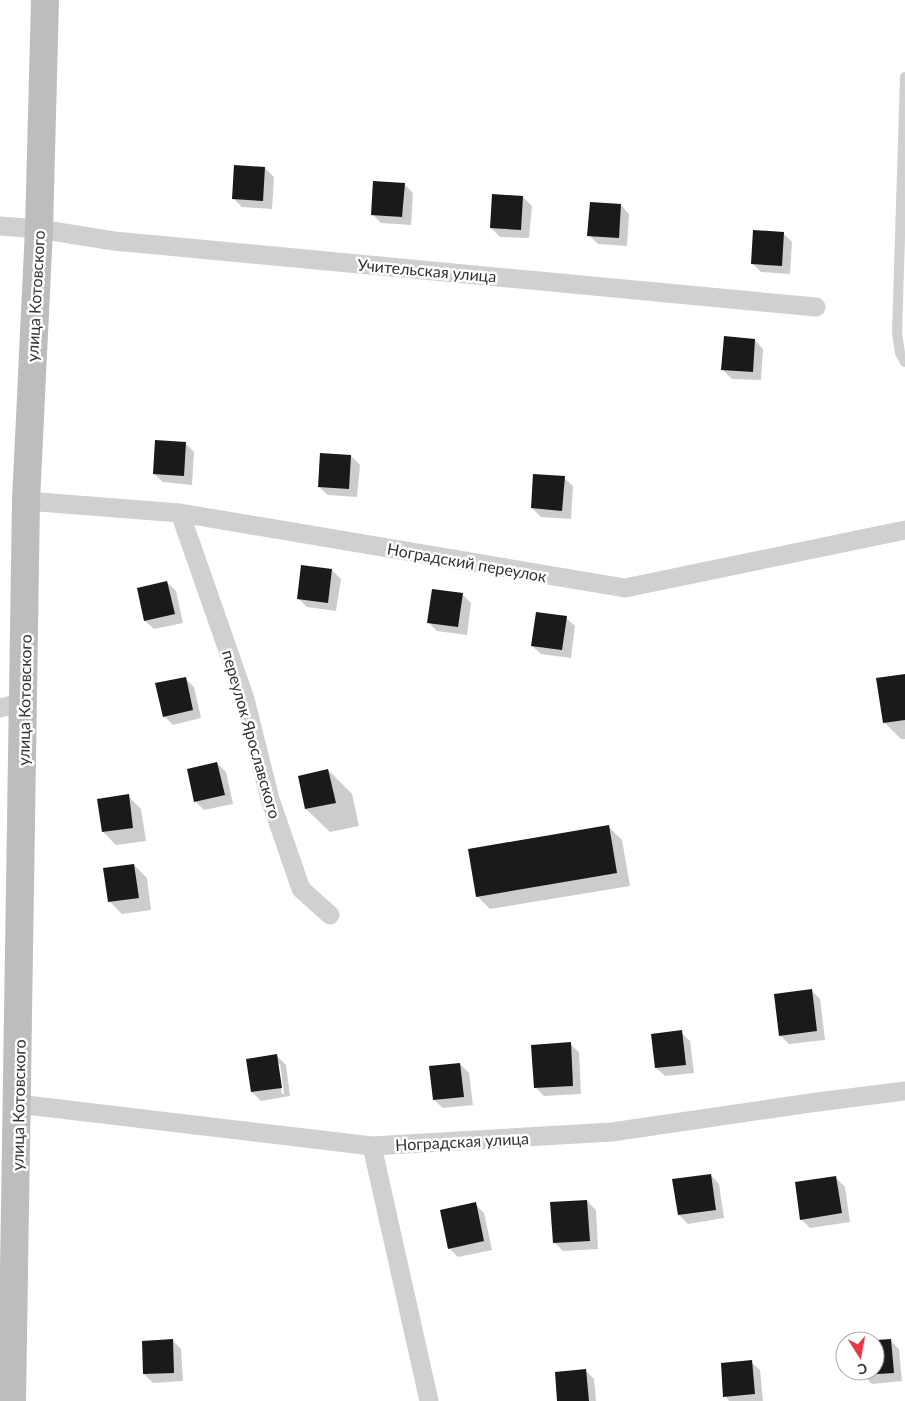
<svg xmlns="http://www.w3.org/2000/svg" width="905" height="1401" font-family="Lato,sans-serif">
	<style>
		.shadow { fill: #0003; fill-rule: evenodd }
		.building { fill: #1a1a1a }
		.lines { fill: none; stroke-linecap: round; stroke-linejoin: round }
		.lane { stroke: #d0d0d0; stroke-width: 10 }
		.street { stroke: #d0d0d0; stroke-width: 19 }
		.secondary { stroke: #bdbdbd; stroke-width: 28 }
		.labels { text-anchor: middle; dominant-baseline: central; stroke-width: 5; stroke-linejoin: round; paint-order: stroke }
		.street-label { font-size: 16px; fill: #333; stroke: #fff }
	</style>
	<rect width="100%" height="100%" fill="#fff"/>
	<path class="shadow" d="M265 168 274 177 272 209 242 207 233 198Z
		M404 184 413 193 411 225 381 223 372 214Z
		M523 197 532 206 529 238 500 237 491 228Z
		M621 205 629 214 627 246 598 244 589 235Z
		M783 233 792 242 790 274 761 272 752 263Z
		M755 340 763 349 761 380 732 379 723 370Z
		M186 444 194 452 192 485 163 482 154 474Z
		M351 456 360 465 357 497 328 495 319 487Z
		M564 478 573 486 571 519 541 517 532 508Z
		M303 566 332 570 341 579 336 611 307 607 298 598Z
		M167 582 176 591 183 623 154 629 145 621Z
		M462 594 471 603 467 635 437 631 428 622Z
		M566 618 575 626 571 658 541 654 532 646Z
		M905 675V739H901L884 722Z
		M185 678 194 687 201 718 173 725 164 716Z
		M217 763 226 772 233 804 204 810 196 802 188 770Z
		M328 770 352 794 359 826 330 832 306 809Z
		M128 796 141 809 146 841 116 845 103 832 99 800Z
		M609 827 622 840 630 886 490 909 477 896Z
		M134 865 147 878 151 910 122 914 109 901Z
		M811 990 820 999 825 1040 789 1044 780 1035Z
		M681 1032 690 1041 694 1073 665 1076 656 1068Z
		M570 1044 579 1052 581 1094 544 1096 535 1087Z
		M277 1056 286 1065 290 1096 261 1101 252 1092ZM277 1064H280L284 1094H282Z
		M460 1064 469 1073 473 1105 443 1108 434 1100Z
		M711 1175 719 1184 724 1218 688 1224 679 1215Z
		M836 1178 845 1187 850 1222 810 1228 801 1219Z
		M587 1201 596 1210 598 1249 563 1251 554 1242Z
		M475 1204 484 1213 492 1250 458 1257 449 1248Z
		M172 1340 181 1349 183 1381 153 1383 144 1374Z
		M890 1340 899 1349 902 1381 872 1384 863 1375V1371H875V1342Z
		M751 1362 760 1370 763 1401H729L725 1396Z
		M586 1371 594 1379 596 1401H558Z"/>
	<path class="building" d="M234 165 265 167 263 201 232 199Z
		M373 181 405 183 402 217 371 215Z
		M492 194 523 196 521 230 490 228Z
		M590 202 621 204 619 238 587 236Z
		M753 230 784 232 782 266 751 264Z
		M724 336 755 339 753 372 721 370Z
		M155 440 186 442 184 476 153 474Z
		M320 453 351 455 349 489 318 487Z
		M533 474 565 476 562 511 531 508Z
		M301 565 332 569 328 603 297 599Z
		M167 581 175 614 144 621 137 588Z
		M432 589 463 593 458 627 427 623Z
		M536 612 567 616 562 650 531 646Z
		M905 674V720L883 723 876 678Z
		M186 677 193 710 163 717 155 683Z
		M217 762 225 795 194 802 187 769Z
		M328 769 336 803 305 809 298 776Z
		M129 794 133 828 102 832 97 799Z
		M609 825 617 873 476 897 468 849Z
		M134 864 139 898 108 902 103 868Z
		M812 989 817 1031 779 1036 774 994Z
		M682 1030 686 1065 655 1068 651 1034Z
		M571 1042 573 1086 534 1088 531 1045Z
		M277 1054 282 1088 251 1092 246 1059Z
		M460 1063 464 1097 433 1100 429 1066Z
		M711 1174 716 1210 678 1215 672 1179Z
		M836 1176 842 1213 800 1220 795 1182Z
		M587 1200 590 1241 553 1243 550 1202Z
		M476 1202 484 1241 448 1249 440 1210Z
		M173 1339 174 1373 143 1374 142 1341Z
		M891 1339 894 1373 862 1375V1371H875V1340Z
		M752 1360 755 1394 723 1397 721 1363Z
		M586 1369 589 1401H557L555 1372Z"/>
	<g class="lines">
		<path class="lane" d="M905 77 897 333 900 353 905 362"/>
		<path class="street" d="M0 226 39 229 114 241 816 307
			M26 501 180 513 625 588 905 530
			M180 513 245 699 270 799 301 889 330 915
			M0 708 24 702
			M18 1104 372 1146 612 1132 810 1103 905 1091
			M372 1146 429 1401"/>
		<path class="secondary" d="M12 1401 26 501 39 229 45 0"/>
	</g>
	<g class="labels">
		<g class="street-label">
			<text transform="translate(427 270) rotate(5)">Учительская улица</text>
			<text transform="translate(35 296) rotate(-87)">улица Котовского</text>
			<text transform="translate(467 562) rotate(10)">Ноградский переулок</text>
			<text transform="translate(24 700) rotate(-89)">улица Котовского</text>
			<text transform="translate(252 734) rotate(74)">переулок Ярославского</text>
			<text transform="translate(18 1105) rotate(-89)">улица Котовского</text>
			<text transform="translate(462 1141) rotate(-3)">Ноградская улица</text>
		</g>
	</g>
	<g transform="translate(860 1356) rotate(169)"><circle r="24" fill="#ffffff" stroke="#adadad"/>
	<path d="M0-4L9 19L0 12L-9 19Z" fill="#e63946"/>
	<text y="-8" font-size="14" font-weight="bold" text-anchor="middle" fill="#333333">С</text>
	</g>
</svg>
